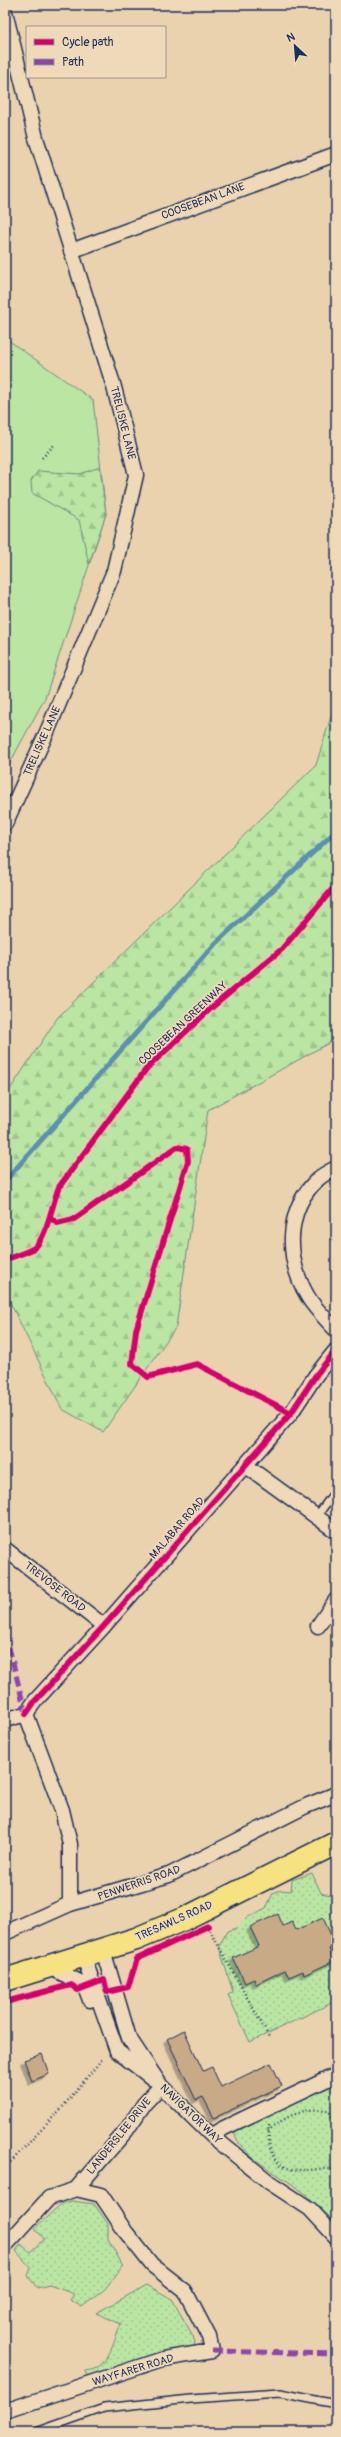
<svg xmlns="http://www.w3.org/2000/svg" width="341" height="2437" font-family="Pangolin,sans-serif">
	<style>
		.grass { fill: #bae5a2; stroke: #6a8a80 }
		.forest { fill: url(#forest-firs); stroke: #6a8a80 }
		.park { fill: url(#park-dots); stroke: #6a8a80 }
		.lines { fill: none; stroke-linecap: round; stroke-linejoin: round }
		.stream { stroke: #5c8fb1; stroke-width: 5 }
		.building { fill: #c8aa86; stroke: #1b2f5e; filter: url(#shadow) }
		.service-casing { stroke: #1b2f5e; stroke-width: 10 }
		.minor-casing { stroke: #1b2f5e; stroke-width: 17 }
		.trunk-casing { stroke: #1b2f5e; stroke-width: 25 }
		.path { stroke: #1b2f5e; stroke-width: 2.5; stroke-dasharray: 1 3; stroke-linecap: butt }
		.service { stroke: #efd9b8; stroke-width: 7 }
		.minor { stroke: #efd9b8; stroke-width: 14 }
		.trunk { stroke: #f7e281; stroke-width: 22 }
		.quiet { stroke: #8e44ad; stroke-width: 5; stroke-dasharray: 10 5; stroke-linecap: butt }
		.cycleway-casing { stroke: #efd9b8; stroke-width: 8 }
		.cycleway { stroke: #d6006c; stroke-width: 6 }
		.labels { text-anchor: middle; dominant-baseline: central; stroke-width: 3.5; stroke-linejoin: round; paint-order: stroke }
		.street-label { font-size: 11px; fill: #1b2f5e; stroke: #efd9b8 }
	</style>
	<defs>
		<pattern id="forest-firs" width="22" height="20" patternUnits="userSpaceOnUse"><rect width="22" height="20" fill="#bae5a2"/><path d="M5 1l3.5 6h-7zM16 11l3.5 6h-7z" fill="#9fc58e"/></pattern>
		<pattern id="park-dots" width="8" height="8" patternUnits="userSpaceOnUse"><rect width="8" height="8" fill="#bae5a2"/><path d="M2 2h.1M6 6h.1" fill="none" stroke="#9fc58e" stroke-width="1.8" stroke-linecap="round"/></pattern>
		<filter id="shadow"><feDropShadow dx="-3.5" dy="3.5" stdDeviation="0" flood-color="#0004"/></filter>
	</defs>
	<rect width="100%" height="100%" fill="#ead2af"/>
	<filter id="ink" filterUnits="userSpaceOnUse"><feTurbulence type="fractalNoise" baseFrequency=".025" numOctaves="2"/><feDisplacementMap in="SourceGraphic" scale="8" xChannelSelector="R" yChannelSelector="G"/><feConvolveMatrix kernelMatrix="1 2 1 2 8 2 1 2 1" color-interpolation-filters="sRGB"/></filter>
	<g filter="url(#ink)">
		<path class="grass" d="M5 338 93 400 106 514 45 698 5 772Z"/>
		<path class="forest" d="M100 467 106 514 89 564 79 520 32 493 31 481 38 471 80 474Z
			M336 700V1039L208 1110 176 1327 103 1432 62 1409 5 1292V1097L58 1017 316 765Z"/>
		<path class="park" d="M312 1873 321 1893 336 1896V2001L250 2042 228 1995 233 1992 219 1947 227 1931 237 1928 248 1917 266 1908 273 1893 281 1890 291 1891 292 1880Z
			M333 2081 336 2087V2223C322 2210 308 2195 292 2184 277 2174 233 2150 235 2130Z
			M72 2201 94 2204 108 2224V2239L123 2266 105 2289 82 2307 70 2300 74 2294 49 2285 37 2288 28 2276 31 2268 16 2251 21 2244 30 2252 44 2239 35 2228 61 2204Z
			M147 2285 172 2299 193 2336 195 2342 194 2348 87 2376 85 2371C109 2370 113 2342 121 2324L96 2313Z"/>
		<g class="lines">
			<path class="stream" d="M5 1181 215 944 336 831"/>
		</g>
		<path class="building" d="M278 1914 283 1926 292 1922 296 1930 323 1918 336 1946 329 1949 334 1961 304 1975 303 1971 289 1977 285 1970 256 1984 254 1979 245 1983 233 1958 259 1946 250 1927Z
			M184 2030 203 2071 212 2067 221 2087 271 2063 282 2086 214 2118 203 2097 196 2100 167 2039Z
			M42 2054 49 2074 32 2081 24 2060Z"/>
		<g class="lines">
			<g class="service-casing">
				<path id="service" d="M317 1516 336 1490
					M36 2432 104 2408 191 2399 280 2393 336 2404"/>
			</g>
			<g class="minor-casing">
				<path id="minor" d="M5 12 36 138 114 387 136 475 114 571 47 732 5 824
					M71 251 336 154
					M336 1168C330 1171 322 1175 318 1179 284 1211 286 1260 308 1297 315 1309 327 1320 336 1330
					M245 1465 336 1531
					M5 1549 104 1626
					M318 1626 336 1600
					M26 1714 35 1701 104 1626 291 1413 316 1375 336 1350
					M26 1714 62 1810 70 1844V1904
					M5 1720 26 1714
					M5 1933 70 1904 169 1875 306 1806 336 1794
					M103 1950 129 2038 161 2086 212 2136 269 2182 310 2209 336 2237
					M83 1955 117 2051 153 2079
					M47 1966 84 1984 90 2000
					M212 2136 224 2128 336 2075
					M5 2246 49 2198 76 2189 126 2131 144 2104 161 2086
					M5 2411 163 2359 212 2351 209 2337 185 2291 152 2265 125 2231 101 2195 76 2189"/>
			</g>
			<g class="trunk-casing">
				<path id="trunk" d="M5 1980 136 1939 184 1919 336 1843"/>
			</g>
			<path class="path" d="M42 458 54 445
				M208 1927 269 2037
				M269 2124C266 2162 280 2174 318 2169 324 2168 331 2170 336 2168
				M268 2131C283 2117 309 2105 329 2111L336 2123
				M5 2168 61 2109 103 2058"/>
			<use href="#service" class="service"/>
			<use href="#minor" class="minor"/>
			<use href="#trunk" class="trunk"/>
			<path class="quiet" d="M5 1632 26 1714
				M212 2351 336 2354"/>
			<g class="cycleway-casing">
				<path id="cycleway" d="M51 1218 57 1223 74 1219 177 1147 187 1149 188 1161 136 1330 132 1364 148 1377 197 1364 291 1413
					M5 1260C14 1256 26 1253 34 1248 46 1240 53 1201 59 1187L147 1068 210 1009 282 949 336 885
					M26 1714 35 1701 104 1626 291 1413 316 1375 336 1350
					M5 2002 71 1985 78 1990 104 1980 107 1992 128 1987 137 1959 208 1926"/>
			</g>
			<use href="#cycleway" class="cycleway"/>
		</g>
	</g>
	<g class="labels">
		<g class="street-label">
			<text transform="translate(203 201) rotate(-20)">COOSEBEAN LANE</text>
			<text transform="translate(123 423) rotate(76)">TRELISKE LANE</text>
			<text transform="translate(42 741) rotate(-66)">TRELISKE LANE</text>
			<text transform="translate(183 1023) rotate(-43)">COOSEBEAN GREENWAY</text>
			<text transform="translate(177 1528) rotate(-49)">MALABAR ROAD</text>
			<text transform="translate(55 1587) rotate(38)">TREVOSE ROAD</text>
			<text transform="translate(139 1883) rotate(-19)">PENWERRIS ROAD</text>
			<text transform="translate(174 1921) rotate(-24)">TRESAWLS ROAD</text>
			<text transform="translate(191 2114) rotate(44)">NAVIGATOR WAY</text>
			<text transform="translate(119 2136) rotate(-51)">LANDERSLEE DRIVE</text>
			<text transform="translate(133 2370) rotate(-17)">WAYFARER ROAD</text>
		</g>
	</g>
	<rect width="341" height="2437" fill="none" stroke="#efd9b8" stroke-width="20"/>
	<rect x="10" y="10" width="321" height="2417" fill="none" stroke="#1b2f5e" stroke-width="1.5" filter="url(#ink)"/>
	<rect x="26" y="26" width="140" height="52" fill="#efd9b8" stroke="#9a9594"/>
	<rect x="34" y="39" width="20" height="6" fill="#d6006c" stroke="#9a9594"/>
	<text x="62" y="46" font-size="12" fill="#1b2f5e">Cycle path</text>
	<rect x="34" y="59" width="20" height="6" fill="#8e44ad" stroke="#9a9594"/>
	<text x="62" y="66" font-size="12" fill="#1b2f5e">Path</text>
	<g transform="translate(295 46) rotate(334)" stroke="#efd9b8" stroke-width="3" paint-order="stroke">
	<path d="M0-3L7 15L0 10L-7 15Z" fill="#1b2f5e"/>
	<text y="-6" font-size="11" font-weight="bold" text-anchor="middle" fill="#1b2f5e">N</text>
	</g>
</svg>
